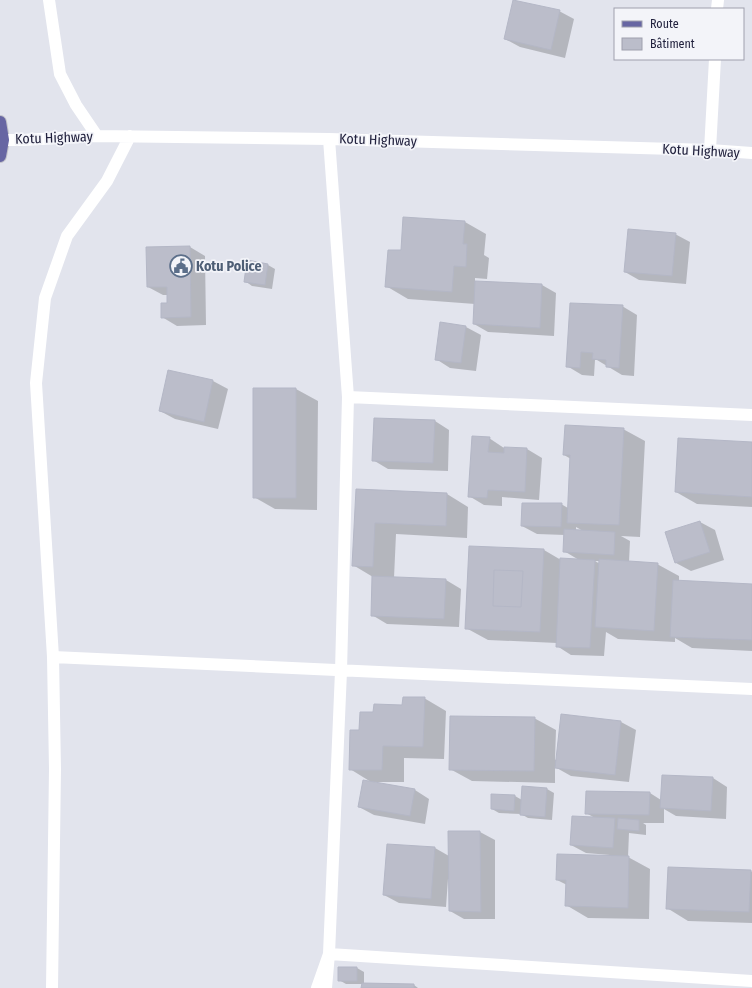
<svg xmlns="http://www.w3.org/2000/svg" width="752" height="988" font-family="'Fira Sans Condensed',sans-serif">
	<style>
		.shadow { fill: #0003; fill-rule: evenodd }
		.building { fill: #bbbdca; stroke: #b4b7c6 }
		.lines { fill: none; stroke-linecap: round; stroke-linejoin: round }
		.major-casing { stroke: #c1c1c9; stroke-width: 14 }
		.minor { stroke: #fff; stroke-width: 12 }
		.major { stroke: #6766a3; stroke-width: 12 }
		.labels { text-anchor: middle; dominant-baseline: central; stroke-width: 3.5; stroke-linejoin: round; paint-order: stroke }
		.street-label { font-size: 14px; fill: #22223e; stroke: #f3f4f9 }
		.service-label { font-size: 14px; font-weight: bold; fill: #4e5e75; stroke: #f3f4f9; text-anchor: start }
	</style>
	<rect width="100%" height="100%" fill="#e2e4ed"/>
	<path class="shadow" d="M559 11 574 19 565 58 520 47 505 39Z
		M465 222 486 234 484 255 489 258 487 279 475 278V282L542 285 556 293 554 336 488 332 474 324 475 304 408 299 386 286 402 251Z
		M675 234 690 242 686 284 639 280 625 272Z
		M190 247 205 256 206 325 177 326 162 317 168 304V295H163L148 287Z
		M248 261 268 265 275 269 272 289 252 286 245 281Z
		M622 306 637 315 634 376 622 375 597 360H595L594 376 582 375 567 366Z
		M466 327 481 335 476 371 450 368 436 359Z
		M213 381 228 389 218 429 175 419 160 411Z
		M254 389H296L318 401 317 510 275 509 254 497Z
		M435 421 449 430 448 471 388 469 373 460Z
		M623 429 645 441 640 537 621 536 630 541 629 562 657 564 679 576V581L752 585V651L692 648 675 638V642L618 639 606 632 604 656 571 655 557 646V643L488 640 466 628 544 550 561 560H579L564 551 565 535 537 534 522 526 561 504 568 508 571 459 564 455ZM576 527 583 531H576ZM595 561H600V564Z
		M489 438 504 448 527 449 542 458 539 500 502 497V506L484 505 469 496Z
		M752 443V507L697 504 676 492Z
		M357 490 447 494 468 507 467 538 396 534 394 578 446 580 461 589 459 627 387 624 372 615 373 577 353 565Z
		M700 522 715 530 724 560 691 571 676 563 666 533Z
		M424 698 446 711 444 759 404 758V782H371L350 769 360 731 403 706Z
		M534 718 556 730 555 760 621 722 636 730 629 782 571 776 555 767V783L472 781 450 769Z
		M713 778 727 787 726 819 676 816 664 809V823H643L646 825V835L629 833 628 857 650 869 649 919 588 918 566 905 567 885 557 880 610 856V855L586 853 571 845 595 818 586 813 650 793 661 800Z
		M547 789 554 793 552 820 528 818 521 814 499 813 492 809 515 796 522 800Z
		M415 790 429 799 425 824 374 815 359 807Z
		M449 832H480L495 840V919H464L450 911 449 879H448L446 907 399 903 384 895 435 848 449 856Z
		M751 871 752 872V923L688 921 667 908Z
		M339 968H357L364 972V984L414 985 418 988H362L363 984H346L339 980Z"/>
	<path class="building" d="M513 0 560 10 551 50 504 39Z
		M403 217 465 221 463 244H467L466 267 454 266 452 292 385 287 388 250H401Z
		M628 229 676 233 672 276 624 272Z
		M190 246 191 317 161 318V303H167V287H147L146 247Z
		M247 260 268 264 265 285 244 282Z
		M475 281 542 284 540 328 473 324Z
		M570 303 623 305 619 368 606 367V360L592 359 593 353 581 352 580 368 566 367Z
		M440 322 466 326 461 363 435 360Z
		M168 370 213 380 204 422 159 411Z
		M253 388H296V498H253Z
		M374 418 435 420 433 463 372 461Z
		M565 425 624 428 619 525 567 523 570 455H563Z
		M472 436 490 437 488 452 504 453V447L527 448 525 492 488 490 487 498 468 497Z
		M678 438 752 442V497L675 492Z
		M356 489 447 493 446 526 375 523 373 567 352 566Z
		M522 503H562L561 527 521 526Z
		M700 521 710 552 675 563 665 532Z
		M564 529 615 532 614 555 563 552Z
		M469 546 544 549 540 632 465 629Z
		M560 558 595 560 590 648 556 647Z
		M599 559 658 563 654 631 595 627Z
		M494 570 523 571 521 607 493 606Z
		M372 576 446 579 444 619 371 616Z
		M673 580 752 584V640L670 637Z
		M403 697H425L423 747 383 746 382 770H349L350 730H359L360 712H373L374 704 402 705Z
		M561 714 621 721 615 775 555 768Z
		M450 716 535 717 534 771 449 770Z
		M662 775 713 777 711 811 660 808Z
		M363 780 415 789 410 816 358 807Z
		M522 786 547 788 545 817 520 815Z
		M586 791 650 792 649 815 585 814Z
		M491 794 515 795 514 811 491 809Z
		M572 816 615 818 613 848 570 845Z
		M618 818 639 820V831L617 829Z
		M448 831H480L481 912 449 911Z
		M387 844 435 847 431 899 383 895Z
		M557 854 629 856 628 908 565 906 566 880H556Z
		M668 867 751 870 749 912 666 909Z
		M338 967H357V981H338Z
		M362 983 414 984V988H361Z"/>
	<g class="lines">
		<g class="major-casing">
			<path id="major" d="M0 122 3 140 0 156"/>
		</g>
		<path class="minor" d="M49 0 60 74 76 105 97 136
			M717 9 718 0
			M3 140H22L97 136 329 139 710 150 752 153
			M710 150 715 59
			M348 397 752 415
			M53 657 752 689
			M52 988 55 769 53 657 36 383 45 298 67 236 107 181 130 136
			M317 988 329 954 752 981
			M326 988 329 954 341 671 348 397 329 139"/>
		<use href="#major" class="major"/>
	</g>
	<defs>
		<g id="civic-ring" transform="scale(1.15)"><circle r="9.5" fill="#f3f4f9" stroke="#5c6f8a" stroke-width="1.5"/><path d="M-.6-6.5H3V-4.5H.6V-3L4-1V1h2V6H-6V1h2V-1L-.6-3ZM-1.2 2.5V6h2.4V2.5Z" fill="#5c6f8a"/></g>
	</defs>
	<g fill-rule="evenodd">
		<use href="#civic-ring" x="181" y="266"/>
	</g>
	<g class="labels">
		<g class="street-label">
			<text transform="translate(54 138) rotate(-2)">Kotu Highway</text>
			<text transform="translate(378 140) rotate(2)">Kotu Highway</text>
			<text transform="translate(701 151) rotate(3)">Kotu Highway</text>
		</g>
		<g class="service-label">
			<text x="196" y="266">Kotu Police</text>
		</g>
	</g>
	<rect x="614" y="8" width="130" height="52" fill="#f3f4f9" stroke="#9fa0ae"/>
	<rect x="622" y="21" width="20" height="6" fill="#6766a3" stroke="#9fa0ae"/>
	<text x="650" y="28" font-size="12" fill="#22223e">Route</text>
	<rect x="622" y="38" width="20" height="12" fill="#bbbdca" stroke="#9fa0ae"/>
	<text x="650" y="48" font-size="12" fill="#22223e">Bâtiment</text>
</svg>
